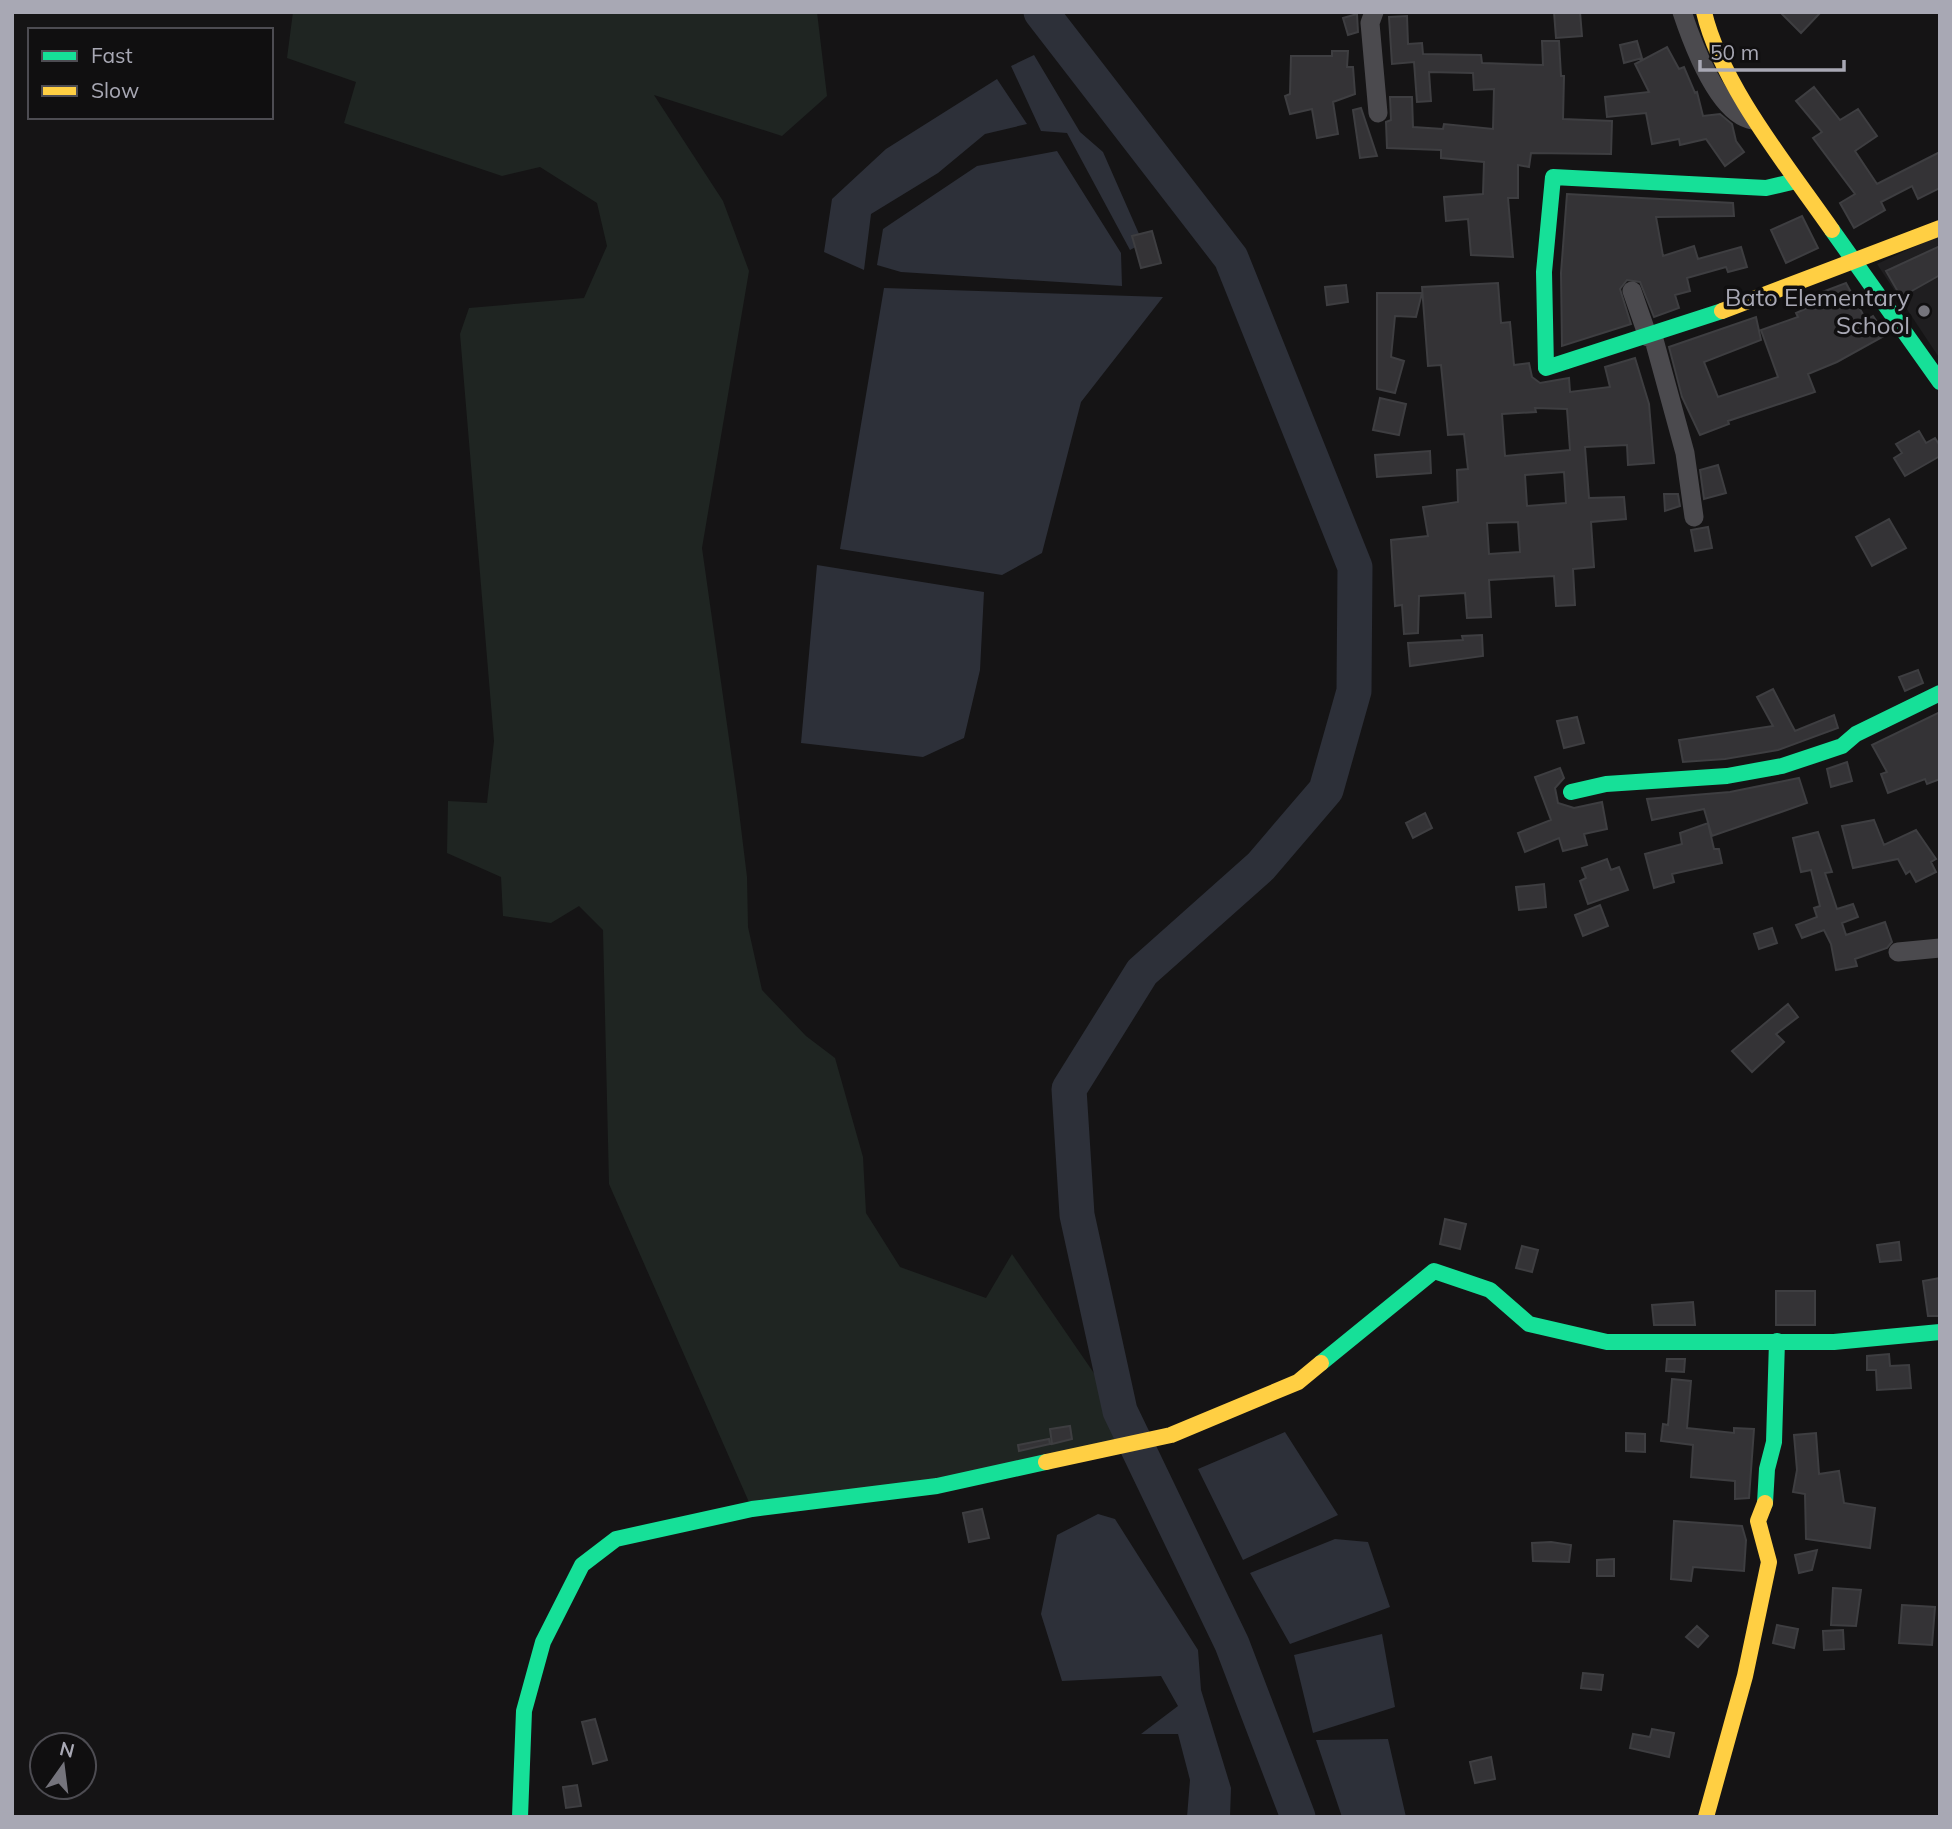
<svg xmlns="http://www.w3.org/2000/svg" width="1952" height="1829" font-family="Mulish,sans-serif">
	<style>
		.built { fill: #1f1e20 }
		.green { fill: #1f2522 }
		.water { fill: #2d3039 }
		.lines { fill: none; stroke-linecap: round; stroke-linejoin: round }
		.river { stroke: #2d3039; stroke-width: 35 }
		.building { fill: #343336; stroke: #3e3e41; stroke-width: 2; fill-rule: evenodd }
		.street { stroke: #4b4a4e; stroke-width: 19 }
		.fast { stroke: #16e098; stroke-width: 16 }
		.slow { stroke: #ffcf43; stroke-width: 16 }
		.poi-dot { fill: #75747c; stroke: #100f10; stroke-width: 2.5 }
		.labels { text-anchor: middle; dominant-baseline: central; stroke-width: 7; stroke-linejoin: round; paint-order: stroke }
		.poi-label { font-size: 24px; fill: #a8a8b4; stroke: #100f10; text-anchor: end }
	</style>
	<rect width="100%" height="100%" fill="#151415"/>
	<path class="built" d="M1940 235V359L1877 264Z"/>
	<path class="green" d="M293 12H817L827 96 782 136 654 95 723 201 749 271 702 548 737 795 747 877 748 927 762 990 806 1036 835 1058 863 1157 866 1213 900 1267 986 1298 1012 1254 1120 1411 1131 1433 1078 1456 752 1509 609 1184 603 930 579 906 551 923 503 916 501 877 447 853 448 801 487 803 494 741 460 334 469 308 584 298 607 246 597 203 540 167 502 176 344 123 356 82 287 58Z"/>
	<path class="water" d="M1034 55 1080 132 1103 152 1143 243 1130 250 1067 133 1041 131 1011 66Z
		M997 79 1027 124 985 134 938 173 871 214 864 270 824 252 832 199 886 149Z
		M1057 151 1121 253 1122 286 901 272 877 265 883 229 977 166Z
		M884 288 1163 297 1081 402 1042 553 1002 575 840 549Z
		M817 565 984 592 980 670 964 738 923 757 801 743Z
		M1285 1432 1338 1515 1243 1560 1198 1469Z
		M1098 1514 1115 1519 1198 1650 1201 1690 1231 1788 1230 1817H1187L1190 1780 1178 1734H1141L1178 1706 1161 1676 1062 1681 1041 1614 1057 1535Z
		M1335 1539 1368 1542 1390 1607 1290 1644 1250 1573Z
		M1382 1634 1395 1707 1313 1733 1294 1655Z
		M1388 1739 1406 1817H1342L1316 1740Z"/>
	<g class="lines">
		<path class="river" d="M1041 12 1231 258 1355 567 1354 691 1326 790 1261 866 1142 972 1069 1089 1077 1215 1120 1411 1232 1644 1298 1817"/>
	</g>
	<path class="building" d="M1554 12H1580L1582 36 1556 38Z
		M1780 12H1821L1801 33Z
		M1357 14 1358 32 1348 35 1343 18Z
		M1407 16 1408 44 1422 43 1423 54 1481 55 1482 63 1543 65 1542 41H1559L1561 76H1564L1563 119 1612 121 1611 154 1531 153 1529 167 1518 165V198H1508L1513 257 1471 255 1468 219 1446 221 1444 197 1483 194 1484 162 1441 158V150L1387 148 1386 122 1391 120 1390 97H1412L1413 127 1443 129 1444 124 1493 129 1494 89 1474 90 1473 73 1429 72 1431 101 1417 102 1414 62 1392 64 1389 17Z
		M1637 41 1642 58 1624 63 1620 45Z
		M1667 47 1679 69 1684 67 1695 93 1697 92 1703 116 1720 114 1732 124 1736 141 1744 152 1725 166 1706 139 1680 145 1679 139 1652 144 1646 113 1607 117 1605 97 1649 92 1635 64Z
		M1332 51H1348L1347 67H1353L1355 94 1333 102 1338 134 1317 138 1312 109 1290 114 1285 96 1290 94 1291 56H1332Z
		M1814 87 1840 120 1858 109 1877 136 1855 151 1877 184 1940 152V188L1918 199 1912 186 1881 202 1885 210 1854 228 1840 203 1855 194 1813 138 1822 132 1796 101Z
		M1361 108 1377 156 1360 158 1353 110Z
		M1567 194 1733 203 1734 216 1656 217 1663 256 1694 246 1698 259 1741 247 1747 267 1728 272 1726 267 1687 278 1690 291 1675 295 1679 308 1654 317 1640 282 1627 280 1620 289 1631 324 1562 346 1561 273Z
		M1802 216 1818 248 1786 263 1771 230Z
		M1152 231 1161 263 1141 268 1132 236Z
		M1940 246V275L1901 297 1886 271Z
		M1498 283 1501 323 1510 322 1514 365 1529 363 1532 377 1540 383 1569 378 1570 392 1610 387 1605 367 1635 358 1649 404 1654 463 1628 465 1627 445 1585 447 1589 498 1624 497 1626 519 1591 522 1594 567 1573 569 1575 605 1556 606 1554 576 1489 580 1491 617 1467 618 1465 593 1419 596 1418 633 1404 634 1402 605 1395 606 1391 540 1428 536 1423 507 1458 502 1457 470 1468 469 1464 434 1448 435 1441 365 1428 366 1422 287ZM1535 408 1567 409 1570 450 1505 456 1502 414 1536 412ZM1564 472 1566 503 1527 506 1525 475ZM1518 522 1520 552 1489 554 1487 523Z
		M1846 283 1866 320 1873 316 1886 335 1837 362 1808 374 1815 392 1728 421 1729 424 1700 435 1682 397 1669 347 1756 317 1761 340 1704 362 1718 397 1778 377 1761 330 1798 317 1796 313 1814 305 1809 297Z
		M1346 285 1348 302 1327 305 1325 287Z
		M1377 293H1422L1416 317 1395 316 1391 357 1404 361 1395 393 1377 389Z
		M1380 398 1406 404 1399 435 1373 430Z
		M1919 431 1926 443 1935 438 1940 446V456L1905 476 1894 458 1902 453 1896 444Z
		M1430 451 1431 473 1377 477 1375 455Z
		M1718 465 1726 493 1704 499 1700 470Z
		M1664 494H1678L1680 506 1665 511Z
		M1889 519 1906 548 1872 566 1856 537Z
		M1708 527 1712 548 1695 551 1691 530Z
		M1482 635 1483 656 1410 666 1408 643 1463 640 1462 636Z
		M1918 670 1923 683 1905 691 1899 677Z
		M1773 689 1795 731 1834 715 1838 728 1778 750 1725 759 1683 762 1679 740 1773 726 1757 697Z
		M1940 712V779L1927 784 1925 779 1888 793 1881 774 1887 772 1872 745Z
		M1577 717 1584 743 1564 748 1557 721Z
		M1847 762 1852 781 1831 787 1827 769Z
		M1560 768 1564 778 1555 788 1558 803 1574 808 1602 802 1607 829 1584 834 1587 845 1563 851 1559 838 1525 852 1518 833 1551 820 1535 777Z
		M1799 778 1807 803 1712 836 1704 809 1652 820 1647 799 1730 792Z
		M1425 813 1432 828 1413 838 1406 823Z
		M1874 820 1884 845 1916 830 1936 859 1931 862 1936 872 1916 882 1910 871 1906 874 1898 859 1853 868 1842 826Z
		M1708 823 1714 849H1719L1722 863 1672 874 1674 882 1654 888 1645 854 1682 844 1680 833Z
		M1818 832 1832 872 1825 873 1837 909 1853 904 1858 917 1842 923 1846 935 1885 922 1892 942 1887 948 1855 959 1857 966 1836 970 1831 944 1824 930 1802 938 1796 925 1817 917 1814 908 1820 906 1811 870 1801 872 1793 838Z
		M1607 859 1611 870 1619 867 1628 890 1588 904 1580 881 1586 878 1582 868Z
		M1544 884 1546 907 1519 910 1516 887Z
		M1600 905 1608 926 1583 936 1575 915Z
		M1772 928 1777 943 1759 949 1754 934Z
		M1788 1004 1798 1017 1776 1034 1784 1042 1752 1072 1732 1051Z
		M1445 1219 1466 1224 1460 1249 1440 1244Z
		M1899 1242 1901 1260 1880 1262 1877 1245Z
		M1522 1246 1538 1250 1532 1272 1516 1268Z
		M1940 1278V1316H1928L1923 1281Z
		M1776 1291H1815V1325H1776Z
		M1693 1302 1695 1325H1654L1652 1305Z
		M1889 1354 1890 1366 1909 1365 1911 1388 1877 1390 1876 1370H1867V1356Z
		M1667 1359H1685L1684 1372 1666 1371Z
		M1672 1379 1691 1381 1687 1428 1734 1433V1428L1754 1429 1749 1498 1735 1499V1481L1691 1477 1693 1445 1661 1441 1663 1424 1668 1425Z
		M1070 1426 1072 1439 1052 1444 1050 1429Z
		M1626 1433 1645 1434V1452L1626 1451Z
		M1816 1433 1819 1474 1839 1471 1844 1503 1875 1508 1870 1548 1806 1539 1805 1494 1793 1492 1797 1470 1794 1435Z
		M1049 1439 1050 1444 1019 1451 1018 1445Z
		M982 1509 989 1538 969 1542 963 1513Z
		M1674 1521 1742 1526 1746 1540 1744 1571 1693 1567 1691 1581 1671 1579Z
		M1551 1542 1571 1545 1569 1562 1533 1561 1532 1543Z
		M1817 1550 1812 1570 1799 1573 1795 1555Z
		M1614 1559V1576H1597V1560Z
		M1833 1588 1861 1590 1856 1626 1831 1625Z
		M1902 1605 1935 1607 1932 1645 1899 1643Z
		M1777 1625 1798 1629 1794 1648 1773 1643Z
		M1697 1626 1708 1636 1698 1647 1686 1637Z
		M1843 1630 1844 1649 1824 1650 1823 1631Z
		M1583 1673 1603 1675 1601 1690 1581 1688Z
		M595 1719 607 1760 593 1764 582 1722Z
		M1652 1729 1674 1733 1669 1757 1630 1748 1633 1734 1650 1737Z
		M1491 1757 1495 1779 1475 1783 1470 1762Z
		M577 1785 581 1806 566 1808 563 1787Z"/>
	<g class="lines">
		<path class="street" d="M1374 12 1370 23 1378 113
			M1682 12C1692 42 1718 115 1753 120
			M1632 291 1648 337
			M1653 336 1685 453 1694 517
			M1898 952 1940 948"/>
		<path class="fast" d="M1832 230 1940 382
			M1722 311 1546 368 1544 272 1553 177 1766 188 1796 181
			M1571 792 1606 784 1727 776 1782 766 1842 746 1856 734 1940 693
			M1321 1363 1434 1271 1490 1290 1529 1324 1607 1342H1834L1940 1332
			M1765 1503 1767 1469 1774 1442 1777 1341
			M520 1817 524 1711 543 1642 582 1565 616 1539 752 1509 937 1486 1046 1462"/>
		<path class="slow" d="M1704 12C1721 85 1789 168 1832 230
			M1722 311 1940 228
			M1046 1462 1171 1435 1298 1382 1321 1363
			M1706 1817 1745 1676 1769 1562 1758 1521 1765 1503"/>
	</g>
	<circle class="poi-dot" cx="1924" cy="311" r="7"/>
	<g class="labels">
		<g class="poi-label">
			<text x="1910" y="297">Bato Elementary<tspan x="1910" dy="28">School</tspan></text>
		</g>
	</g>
	<rect width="1952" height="1829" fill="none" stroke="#a8a8b4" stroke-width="28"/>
	<rect x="28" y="28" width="245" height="91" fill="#100f10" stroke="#4d4c52" stroke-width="2"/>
	<rect x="42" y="51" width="35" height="10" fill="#16e098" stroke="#4d4c52" stroke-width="2"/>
	<text x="91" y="63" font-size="21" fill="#a8a8b4">Fast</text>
	<rect x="42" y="86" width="35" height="10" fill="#ffcf43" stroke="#4d4c52" stroke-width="2"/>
	<text x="91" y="98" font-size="21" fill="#a8a8b4">Slow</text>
	<g transform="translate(63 1766) rotate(14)"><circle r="33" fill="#100f10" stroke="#4d4c52" stroke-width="2"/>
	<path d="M0-5L12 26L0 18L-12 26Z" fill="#75747c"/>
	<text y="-10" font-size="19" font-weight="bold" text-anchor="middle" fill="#a8a8b4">N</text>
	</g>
	<path d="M1700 60v10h144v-10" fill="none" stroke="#a8a8b4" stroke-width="3.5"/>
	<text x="1710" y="60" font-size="21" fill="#a8a8b4" stroke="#100f10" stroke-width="5" paint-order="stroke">50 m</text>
</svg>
